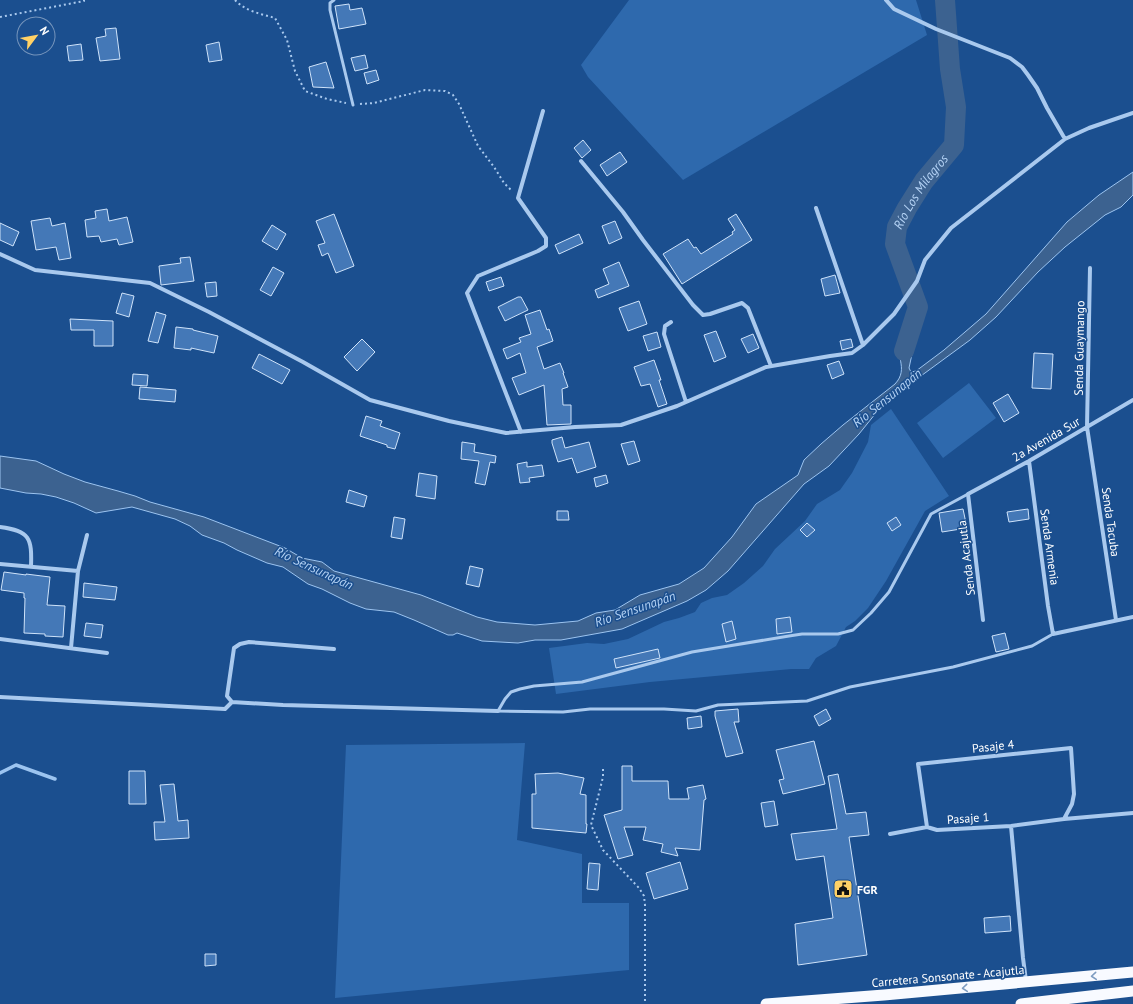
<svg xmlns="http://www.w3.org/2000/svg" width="1133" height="1004" font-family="'PT Sans',sans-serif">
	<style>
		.green { fill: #2e69ad }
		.water { fill: #3c6290; stroke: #9cc4f0 }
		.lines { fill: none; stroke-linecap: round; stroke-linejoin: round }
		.stream { stroke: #9cc4f0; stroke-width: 3.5 }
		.river { stroke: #3c6290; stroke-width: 20 }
		.building { fill: #4478b7; stroke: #cfe3fa }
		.path { stroke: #a9c9ee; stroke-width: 2; stroke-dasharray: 2 3; stroke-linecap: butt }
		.service { stroke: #a9c9ee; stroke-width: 3 }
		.minor { stroke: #a9c9ee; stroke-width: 4 }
		.trunk { stroke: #f8faff; stroke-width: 11 }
		.oneway { stroke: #7e9cc1 }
		.labels { text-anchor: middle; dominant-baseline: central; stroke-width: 3; stroke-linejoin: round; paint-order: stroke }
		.street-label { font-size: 12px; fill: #fff; stroke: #1b4f8f }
		.poi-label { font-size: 12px; font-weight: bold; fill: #fff; stroke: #1b4f8f; text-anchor: start }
		.water-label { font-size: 13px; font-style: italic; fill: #b5d3f5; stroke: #1b4f8f }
	</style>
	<rect width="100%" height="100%" fill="#1b4f8f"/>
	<path class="green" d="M629 0H916L927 35 683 180 588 77 581 65Z
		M969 383 996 418 943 458 917 423Z
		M891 409 949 496 925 511 886 581 868 608 855 621 846 627 836 646 816 658 809 669H791L650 682 556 694 549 648 587 643 604 644 628 639 664 622 679 618 695 612 701 603 712 598 727 595 744 583 763 566 775 549 805 521 817 504 840 490 852 473 868 442 871 425Z
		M525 743 517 840 582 854V903H629V970L335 998 346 745Z"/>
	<path class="water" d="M1133 172V195L1121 207 1105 215 1065 247 1038 272 996 317 970 340 884 403 859 434 829 466 804 484 728 571 706 590 687 601 622 629 561 640H535L518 643 482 641 457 633 453 635H448L414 620 394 612 366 609 350 603 322 589 308 584 283 567 267 563 237 550 224 543 202 535 190 526 175 519 132 507 96 513 74 503 56 497 41 494 26 493 0 488V456L36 461 64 474 85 482 118 491 135 496 150 502 204 517 285 548 302 558 322 562 334 571 421 595 477 617 497 622 535 625 578 621 596 613 615 610 640 595 679 584 704 568 732 537 756 504 798 475 804 460 821 444 843 425 895 384C910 368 893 354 901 339 903 334 909 329 912 324L911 334 912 354 909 368 911 372 916 371 944 350 986 314 1067 222 1099 195Z"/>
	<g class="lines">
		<path class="stream" d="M0 773 16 765 55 779"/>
		<path class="river" id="s1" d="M904 351 918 307 895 244 897 227 907 208 924 181 954 145 956 107 950 69 945 0"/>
	</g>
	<path class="building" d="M349 4 350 10 362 8 366 24 339 29 335 6Z
		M116 28 120 59 100 61 96 38 106 36 105 29Z
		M219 42 222 60 209 62 206 45Z
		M81 44 83 60 69 61 67 46Z
		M365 55 368 68 355 71 351 58Z
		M326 62 334 88 313 87 309 67Z
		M376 70 379 80 367 84 364 73Z
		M583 140 591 150 582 158 574 148Z
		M620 152 627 162 607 176 600 165Z
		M107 209 109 221 127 217 133 242 119 245 117 239 101 242 99 236 87 237 85 220 96 218 95 211Z
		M334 214 354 266 336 273 328 253 322 256 318 245 325 243 316 221Z
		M736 214 752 240 682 284 663 254 688 239 694 248 696 247 701 254 733 234 732 232 735 230 728 219Z
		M50 218 52 226 65 223 71 258 59 260 56 247 36 250 31 221Z
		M615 221 622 238 609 244 602 226Z
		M0 223 19 232 13 246 0 240Z
		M272 225 286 234 277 250 262 241Z
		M579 234 583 243 559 254 555 245Z
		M190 257 194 281 161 285 159 266 181 263 180 258Z
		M619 262 629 286 598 298 595 290 609 284 603 269Z
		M273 267 284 273 271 296 260 290Z
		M835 275 840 293 825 296 821 279Z
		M501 277 504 286 489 291 486 282Z
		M216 282 217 296 207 297 205 283Z
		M122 293 134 296 129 317 116 313Z
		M518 297H521L528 310 505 321 498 307Z
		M639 301 647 324 628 331 619 308Z
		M540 310 547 330 549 329 553 341 537 347 544 369 560 363 564 373H563L568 387 562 389 563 405H571V424L547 425 544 385 519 395 512 378 526 373 520 353 507 359 503 349 521 342 519 338 531 334 525 315Z
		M156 312 166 315 158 343 148 341Z
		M70 319 113 321V346H94V330H71Z
		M176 327 193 329V330L218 336 214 353 191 348V350L174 348Z
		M716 331 726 357 714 362 704 335Z
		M657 332 661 347 648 351 643 336Z
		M753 334 759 348 748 353 741 339Z
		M362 339 375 352 357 371 344 357Z
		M851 339 853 347 842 350 840 341Z
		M1034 353 1053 354 1051 389 1032 388Z
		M259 354 290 370 282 384 252 368Z
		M654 360 661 380H659L667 404 658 407 650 384 641 386 634 367Z
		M839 361 844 374 832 379 827 365Z
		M133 374 148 375 147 386 132 385Z
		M140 387 176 390 175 402 139 399Z
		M1008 394 1019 413 1004 422 993 403Z
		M366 416 382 421 380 426 400 433 395 449 387 447V445L360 436Z
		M562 437 565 448 589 442 596 467 577 473 572 458 558 462 552 443V440Z
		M634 441 640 461 628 465 621 444Z
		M462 442 475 444 474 452 496 456 495 463 490 462 485 485 475 483 479 461 461 459Z
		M527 462V467L542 465 544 476 529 478 530 482 520 483 517 464Z
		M419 473 437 476 435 499 416 496Z
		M606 475 608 483 596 487 594 478Z
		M349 490 367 496 364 507 346 502Z
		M963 509 967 528 942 532 939 513Z
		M1028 509 1029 519 1009 522 1007 512Z
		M557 511H568L569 520H557Z
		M394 517 405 519 402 539 391 537Z
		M896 517 901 525 892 531 887 523Z
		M807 523 815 530 807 537 800 530Z
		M470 566 483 569 479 587 466 584Z
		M4 572 26 575V574L50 577 47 605 65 606 63 637 45 636V634L24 633 25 598H24V593L1 590Z
		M84 583 117 587 115 600 83 597Z
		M790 617 792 632 777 634 776 619Z
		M732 621 736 639 726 642 722 624Z
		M86 623 103 625 101 638 84 636Z
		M1005 633 1009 649 996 652 992 636Z
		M658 649 660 658 616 668 614 659Z
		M738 709 739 722H734L743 753 726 757 715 716V711Z
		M826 709 831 719 819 726 814 716Z
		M701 716 702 727 688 729 687 718Z
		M814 741 825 784 783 794 779 780 784 779 776 750Z
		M622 766H632V781H668L669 799H689L687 788 703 785 706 799 704 800 700 850 675 848 678 856 661 852 663 844 643 840 646 827H624L633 855 618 859 604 815 622 810Z
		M129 771H145L146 804H129Z
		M558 773 584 778 580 794 586 795V824H587L586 833 532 828V794H536L535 774Z
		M838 774 846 814 866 812 869 835 849 837 867 955 798 965 795 924 833 918 824 856 796 860 791 834 837 829 828 776Z
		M174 784 178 821 188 820 189 838 155 840 154 822H165L160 785Z
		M774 801 778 825 765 827 761 803Z
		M680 862 688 889 654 899 646 873Z
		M589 863 600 864 598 890 587 889Z
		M1010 916 1011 931 985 933 984 918Z
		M205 954H216V965L205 966Z"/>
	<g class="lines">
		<path class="path" d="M235 0C245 11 261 14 275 18L287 40 295 71 305 91 327 99 346 103
			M0 17 84 1V0
			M360 104 374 103 425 90 445 91 453 95 459 104 478 146 494 167 504 183 512 191
			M603 769V777L591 825 603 850 639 888 644 896 645 905V1004"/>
		<path class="service" d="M334 0 330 3V10L353 105
			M968 494 931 514 889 592 871 613 853 630 838 634H802L789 636 692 652 582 682 534 686 520 689 511 692 505 699 498 711 563 712 590 709H664L696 711 718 705 807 701 850 687 953 667 1032 646 1053 634"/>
		<path class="minor" d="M886 0 894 9 936 29 1010 58 1022 67 1028 75 1037 88 1047 108 1065 139
			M581 161 623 212 643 240 693 305 703 315 710 314 742 303 748 308 771 366
			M816 208 863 345
			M0 254 35 270 150 283 209 312 303 362 370 400 449 421 506 433 575 427 621 425 677 406 766 367 830 356 852 353 863 345 894 314 917 281 925 260 951 228 1065 139 1089 128 1133 113
			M1090 268 1087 427 1116 620
			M671 322 665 326 664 334 686 402
			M521 432 467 293 478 276 538 251 546 246V238L518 198 543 111
			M1029 461 1048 606 1053 634 1133 617
			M0 527C30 531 32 538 31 567
			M0 564 78 571 71 648
			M78 571 87 535
			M983 620 968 494 1029 461 1133 400
			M0 639 107 653
			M0 697 225 709 232 702 283 705 498 711
			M232 702 227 696 234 648 240 644 249 642 334 649
			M1011 826 1023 958 1026 981
			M927 827 918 764 1071 748 1074 794 1072 804 1064 819
			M890 834 927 827 937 830 1011 826 1064 819 1133 813"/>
		<path class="trunk" d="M766 1004 884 995 1133 972
			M1021 1004 1133 991"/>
	</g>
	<defs><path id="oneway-chevron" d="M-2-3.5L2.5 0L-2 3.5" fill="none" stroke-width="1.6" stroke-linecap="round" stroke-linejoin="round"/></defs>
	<g class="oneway">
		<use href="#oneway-chevron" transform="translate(1094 976) rotate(175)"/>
		<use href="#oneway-chevron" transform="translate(965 988) rotate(175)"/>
	</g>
	<defs>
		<g id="civic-square" transform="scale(1)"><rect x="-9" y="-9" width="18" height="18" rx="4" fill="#ffd166" stroke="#1b4f8f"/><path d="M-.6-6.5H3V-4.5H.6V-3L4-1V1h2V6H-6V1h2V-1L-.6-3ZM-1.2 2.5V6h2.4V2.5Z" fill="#111"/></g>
	</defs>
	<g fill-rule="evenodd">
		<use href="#civic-square" x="843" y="889"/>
	</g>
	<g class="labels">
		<g class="street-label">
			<text transform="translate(1079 348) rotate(-89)">Senda Guaymango</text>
			<text transform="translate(1046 439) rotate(-30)">2a Avenida Sur</text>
			<text transform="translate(1111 522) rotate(82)">Senda Tacuba</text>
			<text transform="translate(1050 547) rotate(82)">Senda Armenia</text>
			<text transform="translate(966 558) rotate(-97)">Senda Acajutla</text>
			<text transform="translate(993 746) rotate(-6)">Pasaje 4</text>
			<text transform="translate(968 818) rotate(-4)">Pasaje 1</text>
			<text transform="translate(948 976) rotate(-5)">Carretera Sonsonate - Acajutla</text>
		</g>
		<g class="poi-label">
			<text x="857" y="889">FGR</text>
		</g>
		<g class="water-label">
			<text stroke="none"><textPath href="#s1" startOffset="173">Río Los Milagros</textPath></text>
			<text transform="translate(887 398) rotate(-39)">Río Sensunapán</text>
			<text transform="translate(314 568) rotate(25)">Río Sensunapán</text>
			<text transform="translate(635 609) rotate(-19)">Río Sensunapán</text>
		</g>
	</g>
	<g transform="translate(36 36) rotate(58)"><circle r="19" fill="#1b4f8f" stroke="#7695bc"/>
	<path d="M0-3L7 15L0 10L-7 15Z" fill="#ffd166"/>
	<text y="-6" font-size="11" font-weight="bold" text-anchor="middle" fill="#ffffff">N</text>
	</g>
</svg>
